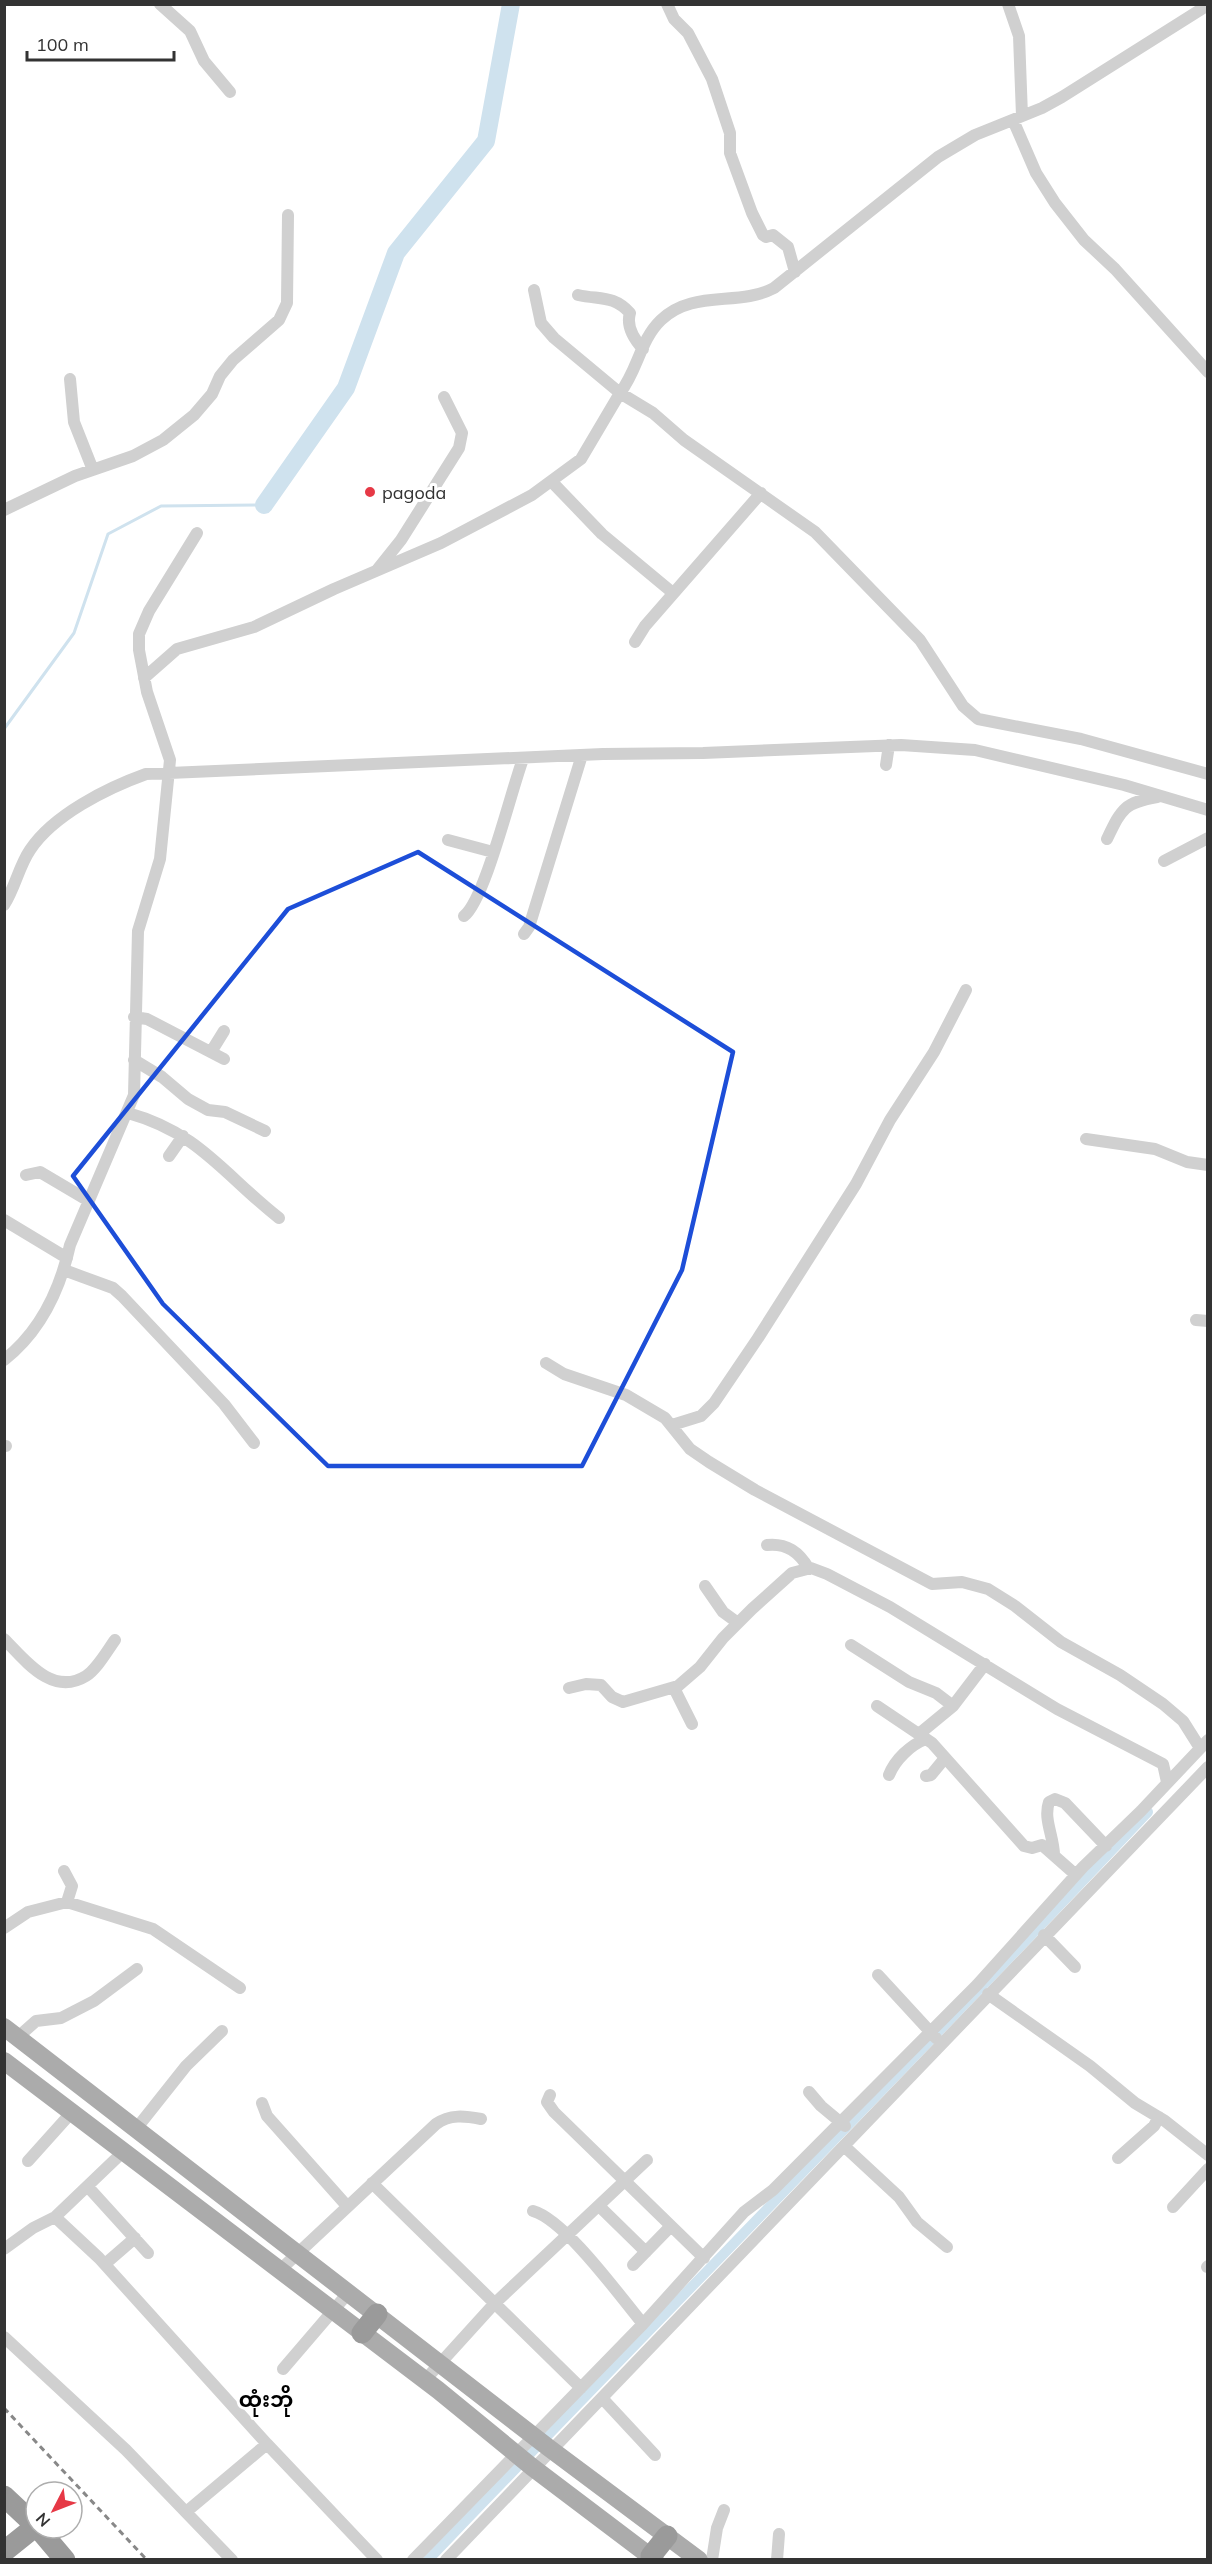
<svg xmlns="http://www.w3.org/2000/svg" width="1212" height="2564" font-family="Mulish,'Noto Sans Myanmar',sans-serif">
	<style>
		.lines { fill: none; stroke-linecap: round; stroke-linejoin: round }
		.stream { stroke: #cfe2ee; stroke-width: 3 }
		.canal { stroke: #cfe2ee; stroke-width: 10 }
		.river { stroke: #cfe2ee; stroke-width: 18 }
		.street { stroke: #d0d0d0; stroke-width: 12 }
		.primary { stroke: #ababab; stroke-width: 18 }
		.highway { stroke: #9a9a9a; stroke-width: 21 }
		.rail { stroke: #888; stroke-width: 3; stroke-dasharray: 6 4.5; stroke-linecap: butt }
		.marked { fill: none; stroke: #1d4ed8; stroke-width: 4.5; stroke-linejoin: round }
		.poi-dot { fill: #e63946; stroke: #fff; stroke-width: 2 }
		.labels { text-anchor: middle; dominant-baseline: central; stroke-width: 6; stroke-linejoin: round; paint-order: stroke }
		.poi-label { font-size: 18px; fill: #333; stroke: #fff; text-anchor: start }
		.quarter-label { font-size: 21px; font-weight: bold; fill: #000; stroke: #fff }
	</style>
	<rect width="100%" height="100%" fill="#fff"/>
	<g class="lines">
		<path class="stream" d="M4 729 74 633 108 534 161 506 264 505"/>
		<path class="canal" d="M428 2560C667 2310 911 2064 1148 1812"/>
		<path class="river" d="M264 505 346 388 396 253 486 141 511 4"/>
		<path class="street" d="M160 4 190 31 204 61 230 92
			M667 4 674 19 688 33 712 79 730 133V153L752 213 763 235 766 237 773 235 788 247 795 272
			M1008 4 1019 36 1022 116
			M1208 5 1062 97 1042 108 975 135 938 157 774 288C738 307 693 289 661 320 640 340 638 370 620 393L653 413 684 440 815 532 920 640 963 706 978 719 1081 739 1208 774
			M1013 120 1036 173 1055 203 1084 240 1115 269 1208 372
			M578 295C601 300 613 295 630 313 626 326 633 338 643 349
			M70 379 74 422 93 470
			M552 482 602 534 673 593
			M4 510 75 476 133 456 163 440 194 415 212 394 220 376 233 360 279 320 287 303 288 215
			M377 570 401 540 459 448 462 433 444 397
			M635 642 645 626 761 493
			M144 678 177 649 254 627 334 589 441 543 532 495 581 459 620 393 554 338 541 323 534 290
			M886 765 889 745
			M1107 839C1122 808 1124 803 1157 797
			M448 840 493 852
			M1164 861 1208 838
			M4 905C15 888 19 866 30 850 53 815 107 788 146 774L603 754 703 753 901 745 975 750 1124 785 1208 810
			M464 916C485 900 511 791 523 759
			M524 934 529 927 582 755
			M134 1017 147 1019 224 1059
			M211 1052 224 1031
			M134 1060 162 1077 188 1099 208 1110 225 1112 265 1131
			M128 1113C200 1133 224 1175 279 1218
			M1086 1139 1155 1149 1187 1162 1208 1165
			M169 1156 183 1136
			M26 1175 40 1172 89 1201
			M4 1220 67 1258
			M64 1270 113 1288 122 1296 224 1404 254 1443
			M1196 1320 1208 1321
			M4 1360C41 1331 60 1290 70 1245L134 1095 138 931 160 859 170 760 147 692 139 650V634L149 611 197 533
			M546 1363 564 1374 626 1395 665 1418 690 1449 709 1462 755 1490 932 1584 962 1582 988 1589 1015 1606 1061 1642 1120 1675 1163 1704 1183 1721 1200 1748
			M672 1425 701 1416 714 1403 758 1338 856 1184 890 1120 934 1052 966 990
			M4 1446H6
			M767 1545C787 1543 799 1552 809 1569
			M705 1586 723 1612 738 1623
			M4 1639C25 1660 52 1697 86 1676 97 1669 107 1651 115 1640
			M851 1645 909 1682 936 1693 953 1706
			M569 1688 586 1684 601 1685 612 1697 623 1702 678 1686 700 1667 723 1638 752 1609 792 1573 811 1568 827 1574 890 1607 1057 1709 1163 1764 1167 1782
			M674 1688 692 1724
			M877 1706 932 1743 1024 1846 1032 1848 1042 1845 1076 1875
			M919 1734 953 1706 985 1664
			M889 1775C895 1760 910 1745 926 1739
			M926 1776 931 1775 945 1758
			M1054 1855C1054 1837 1043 1819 1049 1802L1055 1799 1065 1803 1106 1846
			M64 1871 72 1886 67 1902
			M4 1928 28 1912 67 1902 153 1929 240 1988
			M1044 1935 1075 1967
			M878 1975 936 2038
			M988 1994 1090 2066 1135 2103 1165 2121 1208 2155
			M18 2037 36 2021 61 2018 94 2001 137 1969
			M809 2092 821 2106 845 2126
			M550 2095 547 2102 554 2112 704 2258
			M262 2103 267 2116 347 2206
			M136 2129 186 2066 222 2031
			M844 2146 899 2197 917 2222 947 2247
			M1118 2158 1154 2126 1159 2117
			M28 2161 72 2112
			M372 2183 581 2388
			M89 2188 148 2253
			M599 2206 646 2252
			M1173 2207 1208 2169
			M533 2211C565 2220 619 2295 643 2324
			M55 2217 99 2258 267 2444 377 2560
			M4 2249 33 2228 55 2217 123 2152
			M105 2264 135 2238
			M633 2265 671 2226
			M1207 2267 1208 2266
			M280 2270 436 2124C450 2114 465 2116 481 2119
			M4 2337 126 2450 232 2560
			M283 2369 349 2292
			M425 2380 494 2304 647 2160
			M602 2398 655 2455
			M186 2512 267 2444
			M413 2560 643 2324 744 2212 773 2190 977 1985 1083 1867 1141 1811 1208 1740
			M446 2560 1208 1767
			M712 2560 717 2528 724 2510
			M777 2560 779 2534"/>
		<path class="primary" d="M4 2027 549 2448 699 2560
			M4 2061 438 2390 532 2467 655 2560"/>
		<path class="highway" d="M362 2333 377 2314
			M4 2496 36 2526
			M38 2528 65 2560
			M6 2550 36 2526
			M651 2556 667 2536"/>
		<path class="rail" d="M4 2408 147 2560"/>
	</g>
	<path class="marked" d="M418 852 733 1052 682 1270 582 1466H328L163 1304 73 1176 288 909Z"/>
	<circle class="poi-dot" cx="370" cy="492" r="6"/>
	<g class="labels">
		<g class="poi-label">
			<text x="382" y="492">pagoda</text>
		</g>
		<g class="quarter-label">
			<text x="266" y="2399">ထုံးဘို</text>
		</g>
	</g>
	<rect width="1212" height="2564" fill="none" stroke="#333333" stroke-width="12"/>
	<g transform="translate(54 2510) rotate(228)"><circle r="28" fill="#ffffff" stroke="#adadad" stroke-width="1.5"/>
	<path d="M0-4.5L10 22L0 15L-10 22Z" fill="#e63946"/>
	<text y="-9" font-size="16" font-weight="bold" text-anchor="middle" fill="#333333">N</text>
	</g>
	<path d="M27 51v9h147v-9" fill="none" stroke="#333333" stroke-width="3"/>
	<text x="36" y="51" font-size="18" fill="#333333" stroke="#ffffff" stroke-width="4.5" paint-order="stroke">100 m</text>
</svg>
